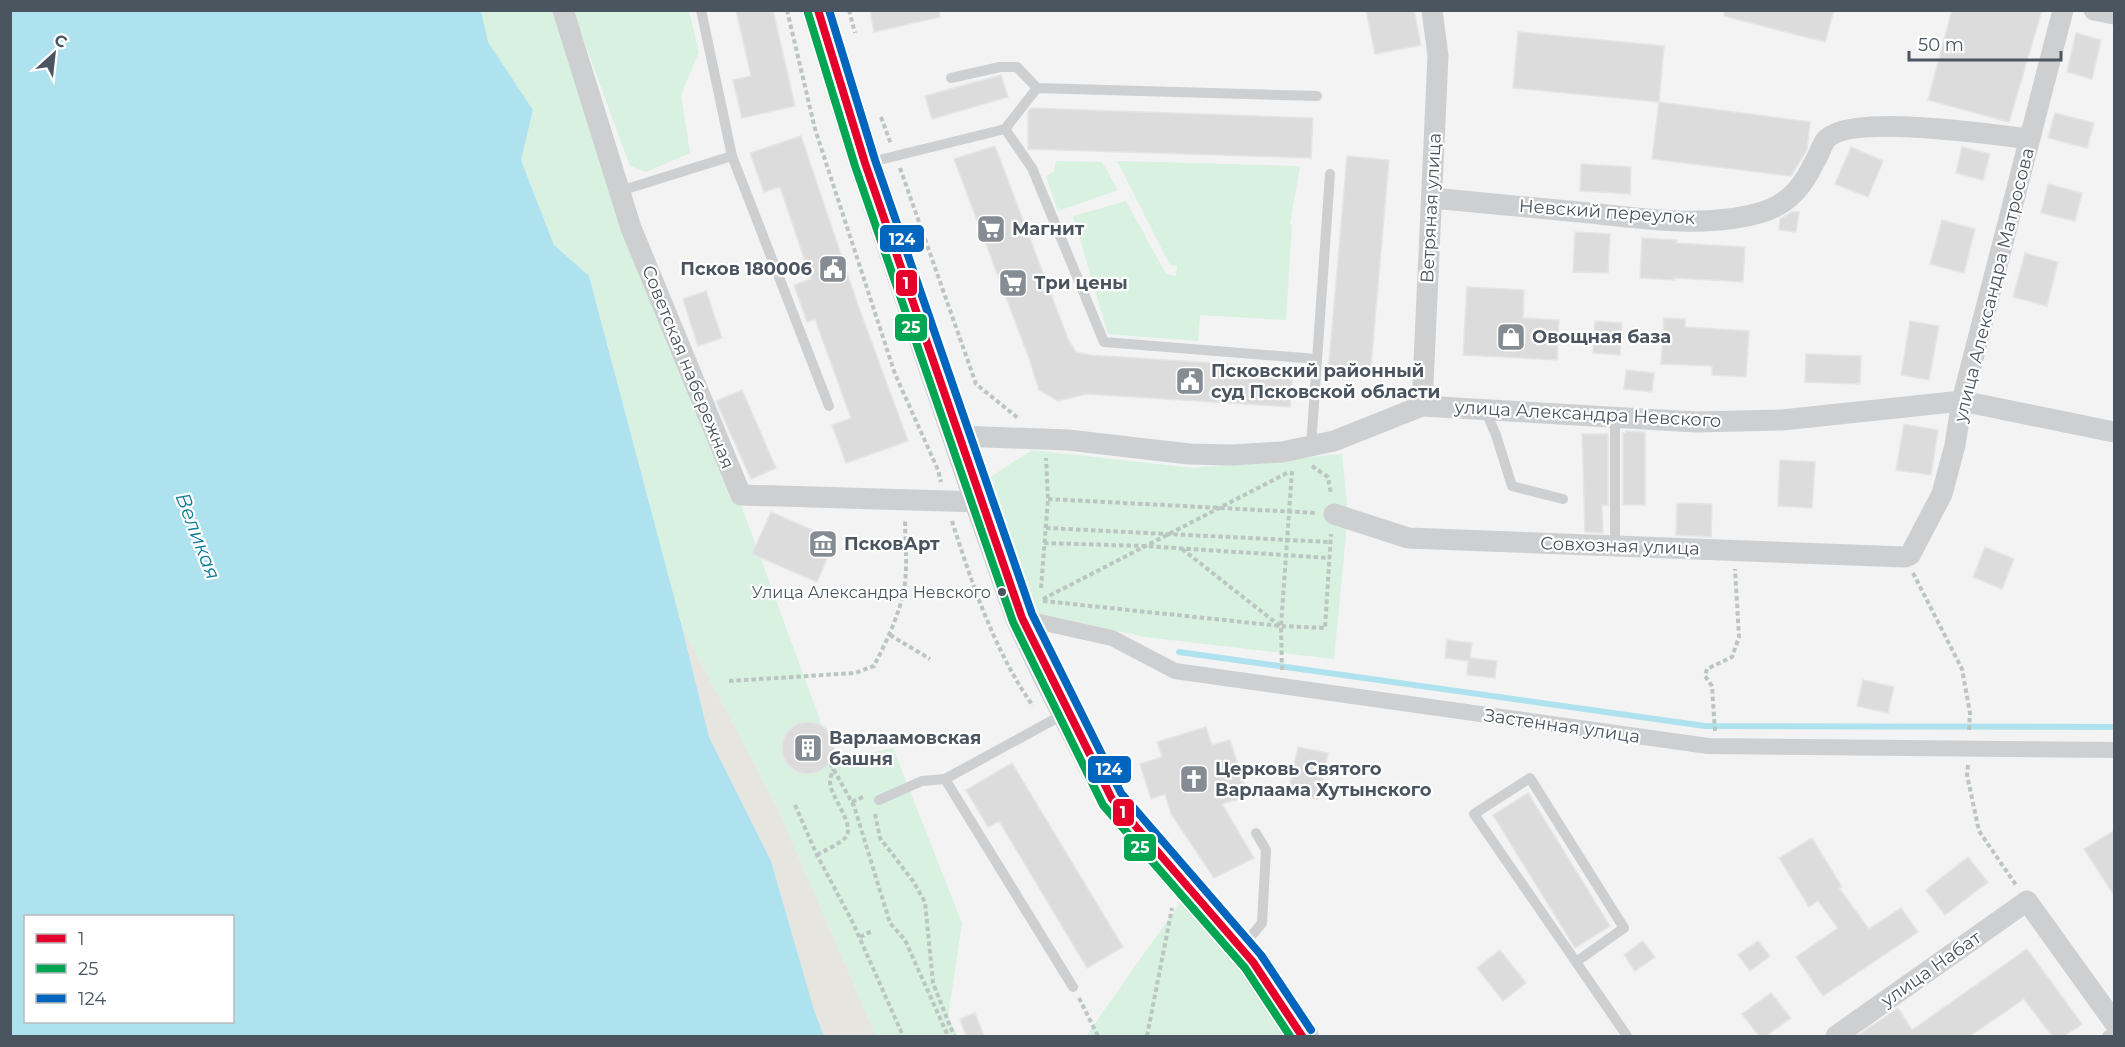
<svg xmlns="http://www.w3.org/2000/svg" width="2125" height="1047" font-family="Montserrat,sans-serif">
	<style>
		.green { fill: #d8f1e1 }
		.sand { fill: #e6e5e0 }
		.water { fill: #aee2ee; fill-rule: evenodd }
		.lines { fill: none; stroke-linecap: round; stroke-linejoin: round }
		.stream { stroke: #aee2ee; stroke-width: 6 }
		.building { fill: #dcdcdd; stroke: #e4e5e6; stroke-width: 1.5 }
		.path { stroke: #bbc6c3; stroke-width: 4; stroke-dasharray: 4.5 3; stroke-linecap: butt }
		.service { stroke: #cdcfd1; stroke-width: 10 }
		.pedestrian { stroke: #cdcfd1; stroke-width: 16 }
		.minor { stroke: #cdcfd1; stroke-width: 21 }
		.primary { stroke: #c8cdd0; stroke-width: 33 }
		.bus-1-casing { stroke: #fff; stroke-width: 12 }
		.bus-2-casing { stroke: #fff; stroke-width: 12 }
		.bus-3-casing { stroke: #fff; stroke-width: 12 }
		.bus-1 { stroke: #e4002b; stroke-width: 8 }
		.bus-2 { stroke: #00a651; stroke-width: 8 }
		.bus-3 { stroke: #0065bd; stroke-width: 8 }
		.bus-dot { fill: #4a5560; stroke: #fff; stroke-width: 2 }
		.labels { text-anchor: middle; dominant-baseline: central; stroke-width: 4.5; stroke-linejoin: round; paint-order: stroke }
		.bus-label { font-size: 16px; fill: #4a5560; stroke: #fff; text-anchor: end }
		.street-label { font-size: 18px; fill: #4a5560; stroke: #fff }
		.poi-label { font-size: 18px; font-weight: bold; fill: #4a5560; stroke: #fff; text-anchor: start }
		.water-label { font-size: 20px; font-style: italic; fill: #0e7c96; stroke: #fff }
		.line-badge { stroke: #fff; stroke-width: 2 }
		.badge-label { font-size: 16px; text-anchor: middle; font-weight: bold; fill: #fff }
	</style>
	<rect width="100%" height="100%" fill="#f3f3f3"/>
	<path class="green" d="M481 11H560L835 761 893 748 962 923 948 1017 958 1036H876L777 807 682 627 589 276 554 245 521 160 533 110 488 42Z
		M573 11H689L699 52 681 95 690 153 646 172 630 166Z
		M1056 161 1102 162 1118 190 1058 211 1046 177 1054 171Z
		M1117 161 1300 166 1290 224 1292 225 1286 320 1200 315 1198 341 1108 334 1073 216 1126 201 1166 274 1176 276 1177 266 1170 265Z
		M1032 450 1193 468 1342 454 1348 514 1334 659 1145 637 1027 611 984 481Z
		M1184 897 1291 1036H1086Z"/>
	<path class="sand" d="M682 627 777 807 876 1036H824L814 1011 771 861 709 737Z"/>
	<path class="water" d="M10 11H481L488 42 533 110 521 160 554 245 589 276 682 627 709 737 771 861 814 1010 824 1036H11ZM26 916H232V1022H26Z"/>
	<g class="lines">
		<path class="stream" d="M1179 652 1705 726 2114 727"/>
	</g>
	<path class="building" d="M736 10H773L795 106 742 118 733 80 751 76Z
		M870 10H939L940 17 874 32Z
		M1366 10H1414L1421 45 1375 54Z
		M1724 10H1834L1825 42 1724 16Z
		M1952 10H2042L2009 122 1928 100Z
		M1518 32 1664 46 1659 102 1513 88Z
		M2076 33 2101 40 2092 79 2067 72Z
		M1001 75 1008 97 932 119 925 96Z
		M1659 102 1810 122 1807 150 1791 176 1652 159Z
		M1031 108 1313 118 1311 158 1028 149V112Z
		M2055 113 2094 123 2087 148 2048 138Z
		M801 136 858 305 908 441 846 463 832 425 851 418 815 319 807 322 794 285 811 279 780 187 764 192 750 153Z
		M995 146 1068 339 1076 352 1090 355 1293 368 1290 407 1086 394 1058 401 1039 390 1030 361 954 159Z
		M1851 147 1883 161 1868 197 1835 184Z
		M1962 147 1990 154 1983 180 1956 173Z
		M1347 156 1389 160 1370 377 1328 374Z
		M1581 164 1631 167 1630 194 1580 191Z
		M2048 184 2082 193 2075 221 2041 213Z
		M1792 212H1799L1796 232 1779 230 1780 219Z
		M1942 220 1975 229 1964 273 1930 264Z
		M1575 232 1610 234 1608 273 1573 272Z
		M1642 238 1677 240 1676 243 1745 247 1743 282 1675 278V280L1640 278Z
		M2025 253 2058 262 2047 306 2013 297Z
		M1467 287 1524 290 1523 318 1559 320 1557 360 1463 355Z
		M706 291 722 338 698 346 683 299Z
		M1664 318 1685 319V327L1749 331 1746 377 1712 375V366L1661 364Z
		M1595 321 1622 323 1620 355 1593 353Z
		M1910 321 1939 326 1929 380 1901 375Z
		M1806 354 1861 356 1860 384 1805 382Z
		M1626 370 1654 373 1652 392 1624 389Z
		M742 390 776 468 751 479 716 401Z
		M1904 424 1938 430 1931 475 1896 470Z
		M1626 431 1645 432V505H1623V433H1626Z
		M1582 434H1608V505H1602L1603 533 1585 532Z
		M1780 460 1815 462 1812 508 1778 506Z
		M1677 503 1712 504 1711 537 1676 535Z
		M771 512 835 540 817 582 752 554Z
		M1985 547 2014 559 2002 589 1973 577Z
		M1447 640 1472 643 1470 658 1497 661 1495 678 1467 675 1468 661 1445 658Z
		M1863 680 1894 687 1888 713 1857 706Z
		M782 748a26 26 0 1 1 52 0a26 26 0 1 1-52 0Z
		M1206 727 1212 745 1230 740 1248 796 1222 804 1254 858 1214 878 1171 814 1165 794 1151 799 1140 764 1162 757 1157 742Z
		M1298 747 1328 753 1318 799 1288 793Z
		M1012 763 1123 947 1087 968 999 821 988 827 966 790Z
		M1528 793 1610 926 1575 948 1493 815Z
		M2115 830V897L2084 849Z
		M1812 838 1842 887 1839 888 1869 929 1901 908 1918 932 1823 996 1796 957 1838 928 1818 901 1809 907 1779 858Z
		M1968 857 1988 882 1945 915 1926 890Z
		M1643 941 1655 957 1635 971 1624 955Z
		M1758 941 1770 956 1750 971 1738 955Z
		M2027 949 2082 1024 2064 1036H2052L2024 999 1970 1036H1857L1898 1008 1912 1030Z
		M1500 950 1526 983 1503 1001 1477 968Z
		M1771 993 1791 1018 1766 1036H1759L1742 1014Z
		M975 1013 984 1036H966L960 1019Z"/>
	<g class="lines">
		<path class="path" d="M787 10 815 129 895 374 938 470 941 482
			M849 10 855 33
			M881 117 891 144
			M900 168 976 384 1018 418
			M1312 466 1328 477 1331 494
			M1048 499 1317 513
			M952 521C972 584 995 652 1033 706
			M1046 528 1330 542
			M1044 543 1144 546 1330 558
			M1182 549 1280 626
			M1913 573 1962 669 1970 713 1969 730
			M1041 588 1048 499 1046 458
			M1043 599 1287 473
			M1043 601 1281 626 1325 628 1331 534
			M890 635 930 659
			M1282 670 1281 626 1292 471
			M729 681 855 673 874 666C886 642 899 616 904 589 908 566 905 542 905 519
			M1715 731 1712 686 1705 676 1707 669 1732 657 1739 637 1735 569
			M830 763 854 806 890 923 905 940 948 1036
			M1968 765 1967 775 1979 831 2016 885
			M852 802 865 796
			M795 805 817 855 853 923 903 1036
			M875 814 880 838 913 881 925 902 933 983 954 1036
			M817 855C825 850 840 844 846 837 855 824 831 797 830 783 830 778 832 773 833 769
			M860 937 872 931
			M1079 998 1098 1036
			M1147 1036 1172 908"/>
		<path class="service" d="M701 10 732 156 829 406
			M951 78 1000 67H1017L1037 88
			M1005 129 1037 88 1317 96
			M867 163 1005 129 1032 168 1104 342 1317 359
			M620 191 732 156
			M1485 410 1496 435 1512 486 1563 499
			M1615 417V545
			M1311 446 1330 174
			M1064 714 945 779 1073 987
			M879 800 922 781 945 779
			M1243 946 1262 923 1266 850 1256 833
			M1576 962 1624 928 1530 778 1474 814 1627 1036
			M2107 1036 2114 1031"/>
		<path class="pedestrian" d="M1022 618 1112 638 1175 671 1708 746 2114 750"/>
		<path class="minor" d="M563 10 631 228 741 495 981 502
			M2094 10 2114 14
			M1432 198C1484 203 1537 208 1590 213 1647 219 1710 229 1766 211 1791 202 1804 184 1815 161 1819 155 1821 147 1825 141 1846 112 1995 135 2030 139
			M1422 406 1438 56 1432 10
			M958 436 1068 440 1189 454 1232 455 1282 452 1334 441 1422 406 1696 422 1782 420 1962 401 2114 432
			M1334 514 1408 538 1905 557 1910 555 1942 494 1955 445 1962 401 2063 10
			M1836 1036 2027 901 2114 1022"/>
		<path class="primary" d="M818 10 865 163 981 502 1022 618 1048 673 1112 799 1253 962 1302 1036"/>
		<g class="bus-1-casing">
			<path id="bus-1" d="M818 10 865 163 1022 618 1112 799 1253 962 1302 1036"/>
		</g>
		<g class="bus-2-casing">
			<path id="bus-2" d="M808 13 855 166 1013 622 1103 805 1245 968 1290 1036"/>
		</g>
		<g class="bus-3-casing">
			<path id="bus-3" d="M829 10 875 160 1032 614 1121 793 1261 955 1311 1030"/>
		</g>
		<use href="#bus-1" class="bus-1"/>
		<use href="#bus-2" class="bus-2"/>
		<use href="#bus-3" class="bus-3"/>
	</g>
	<defs>
		<g id="supermarket-square" transform="scale(1.5)"><rect x="-9" y="-9" width="18" height="18" rx="4" fill="#858c93" stroke="#fff"/><path d="M-6-5.5h2.5l.6 2H6L4.5 2H-2.5L-4.4-4H-6ZM-1.5 3.2a1.3 1.3 0 1 0 .1 0ZM3 3.2a1.3 1.3 0 1 0 .1 0Z" fill="#fff"/></g>
		<g id="civic-square" transform="scale(1.5)"><rect x="-9" y="-9" width="18" height="18" rx="4" fill="#858c93" stroke="#fff"/><path d="M-.6-6.5H3V-4.5H.6V-3L4-1V1h2V6H-6V1h2V-1L-.6-3ZM-1.2 2.5V6h2.4V2.5Z" fill="#fff"/></g>
		<g id="shop-square" transform="scale(1.5)"><rect x="-9" y="-9" width="18" height="18" rx="4" fill="#858c93" stroke="#fff"/><path d="M-5-2.5h2.3a2.7 3.5 0 0 1 5.4 0H5L5.5 6h-11ZM-1.5-2.5h3a1.5 2.3 0 0 0-3 0Z" fill="#fff"/></g>
		<g id="museum-square" transform="scale(1.5)"><rect x="-9" y="-9" width="18" height="18" rx="4" fill="#858c93" stroke="#fff"/><path d="M0-6L6-3V-2H-6V-3ZM-5-1h2V3h-2ZM-1-1h2V3h-2ZM3-1h2V3H3ZM-6 4H6V6H-6Z" fill="#fff"/></g>
		<g id="building-square" transform="scale(1.5)"><rect x="-9" y="-9" width="18" height="18" rx="4" fill="#858c93" stroke="#fff"/><path d="M-4-6H4V6H1V3H-1V6H-4ZM-2.5-4.3h1.7v1.8h-1.7ZM.8-4.3h1.7v1.8H.8ZM-2.5-1h1.7V.8h-1.7ZM.8-1h1.7V.8H.8Z" fill="#fff"/></g>
		<g id="church-square" transform="scale(1.5)"><rect x="-9" y="-9" width="18" height="18" rx="4" fill="#858c93" stroke="#fff"/><path d="M-1.2-6h2.4v3.5h3.3v2.4h-3.3V6h-2.4V-.1h-3.3v-2.4h3.3Z" fill="#fff"/></g>
	</defs>
	<g fill-rule="evenodd">
		<use href="#supermarket-square" x="991" y="229"/>
		<use href="#civic-square" x="833" y="269"/>
		<use href="#supermarket-square" x="1013" y="283"/>
		<use href="#shop-square" x="1511" y="337"/>
		<use href="#civic-square" x="1190" y="381"/>
		<use href="#museum-square" x="823" y="544"/>
		<use href="#building-square" x="808" y="748"/>
		<use href="#church-square" x="1194" y="779"/>
	</g>
	<circle class="bus-dot" cx="1002" cy="592" r="5"/>
	<g class="labels">
		<g class="bus-label">
			<text x="991" y="592">Улица Александра Невского</text>
		</g>
		<g class="street-label">
			<text transform="translate(1431 208) rotate(-87)">Ветряная улица</text>
			<text transform="translate(1607 212) rotate(4)">Невский переулок</text>
			<text transform="translate(1994 285) rotate(-76)">улица Александра Матросова</text>
			<text transform="translate(688 367) rotate(68)">Советская набережная</text>
			<text transform="translate(1588 414) rotate(3)">улица Александра Невского</text>
			<text transform="translate(1620 546) rotate(2)">Совхозная улица</text>
			<text transform="translate(1562 726) rotate(8)">Застенная улица</text>
			<text transform="translate(1931 969) rotate(-35)">улица Набат</text>
		</g>
		<g class="poi-label">
			<text x="1012" y="229">Магнит</text>
			<text x="812" y="269" text-anchor="end">Псков 180006</text>
			<text x="1034" y="283">Три цены</text>
			<text x="1532" y="337">Овощная база</text>
			<text x="1211" y="371">Псковский районный<tspan x="1211" dy="21">суд Псковской области</tspan></text>
			<text x="844" y="544">ПсковАрт</text>
			<text x="829" y="738">Варлаамовская<tspan x="829" dy="21">башня</tspan></text>
			<text x="1215" y="769">Церковь Святого<tspan x="1215" dy="21">Варлаама Хутынского</tspan></text>
		</g>
		<g class="water-label">
			<text transform="translate(198 536) rotate(69)">Великая</text>
		</g>
	</g>
	<g class="line-badge">
		<rect x="879" y="224" width="46" height="29" rx="6" fill="#0065bd"/>
		<rect x="895" y="269" width="23" height="28" rx="6" fill="#e4002b"/>
		<rect x="894" y="313" width="34" height="29" rx="6" fill="#00a651"/>
		<rect x="1087" y="755" width="45" height="29" rx="6" fill="#0065bd"/>
		<rect x="1112" y="798" width="23" height="29" rx="6" fill="#e4002b"/>
		<rect x="1123" y="833" width="34" height="29" rx="6" fill="#00a651"/>
	</g>
	<g class="badge-label">
		<text x="902" y="245">124</text>
		<text x="906" y="289">1</text>
		<text x="911" y="333">25</text>
		<text x="1109" y="775">124</text>
		<text x="1123" y="818">1</text>
		<text x="1140" y="853">25</text>
	</g>
	<rect width="2125" height="1047" fill="none" stroke="#4a5560" stroke-width="24"/>
	<rect x="24" y="915" width="210" height="108" fill="#ffffff" stroke="#b7bbbf" stroke-width="1.5"/>
	<rect x="36" y="934" width="30" height="9" fill="#e4002b" stroke="#b7bbbf" stroke-width="1.5"/>
	<text x="78" y="945" font-size="18" fill="#4a5560">1</text>
	<rect x="36" y="964" width="30" height="9" fill="#00a651" stroke="#b7bbbf" stroke-width="1.5"/>
	<text x="78" y="975" font-size="18" fill="#4a5560">25</text>
	<rect x="36" y="994" width="30" height="9" fill="#0065bd" stroke="#b7bbbf" stroke-width="1.5"/>
	<text x="78" y="1005" font-size="18" fill="#4a5560">124</text>
	<g transform="translate(54 54) rotate(27)" stroke="#ffffff" stroke-width="4.5" paint-order="stroke">
	<path d="M0-4.5L10 22L0 15L-10 22Z" fill="#4a5560"/>
	<text y="-9" font-size="16" font-weight="bold" text-anchor="middle" fill="#4a5560">С</text>
	</g>
	<path d="M1909 51v9h152v-9" fill="none" stroke="#4a5560" stroke-width="3"/>
	<text x="1918" y="51" font-size="18" fill="#4a5560" stroke="#ffffff" stroke-width="4.5" paint-order="stroke">50 m</text>
</svg>
